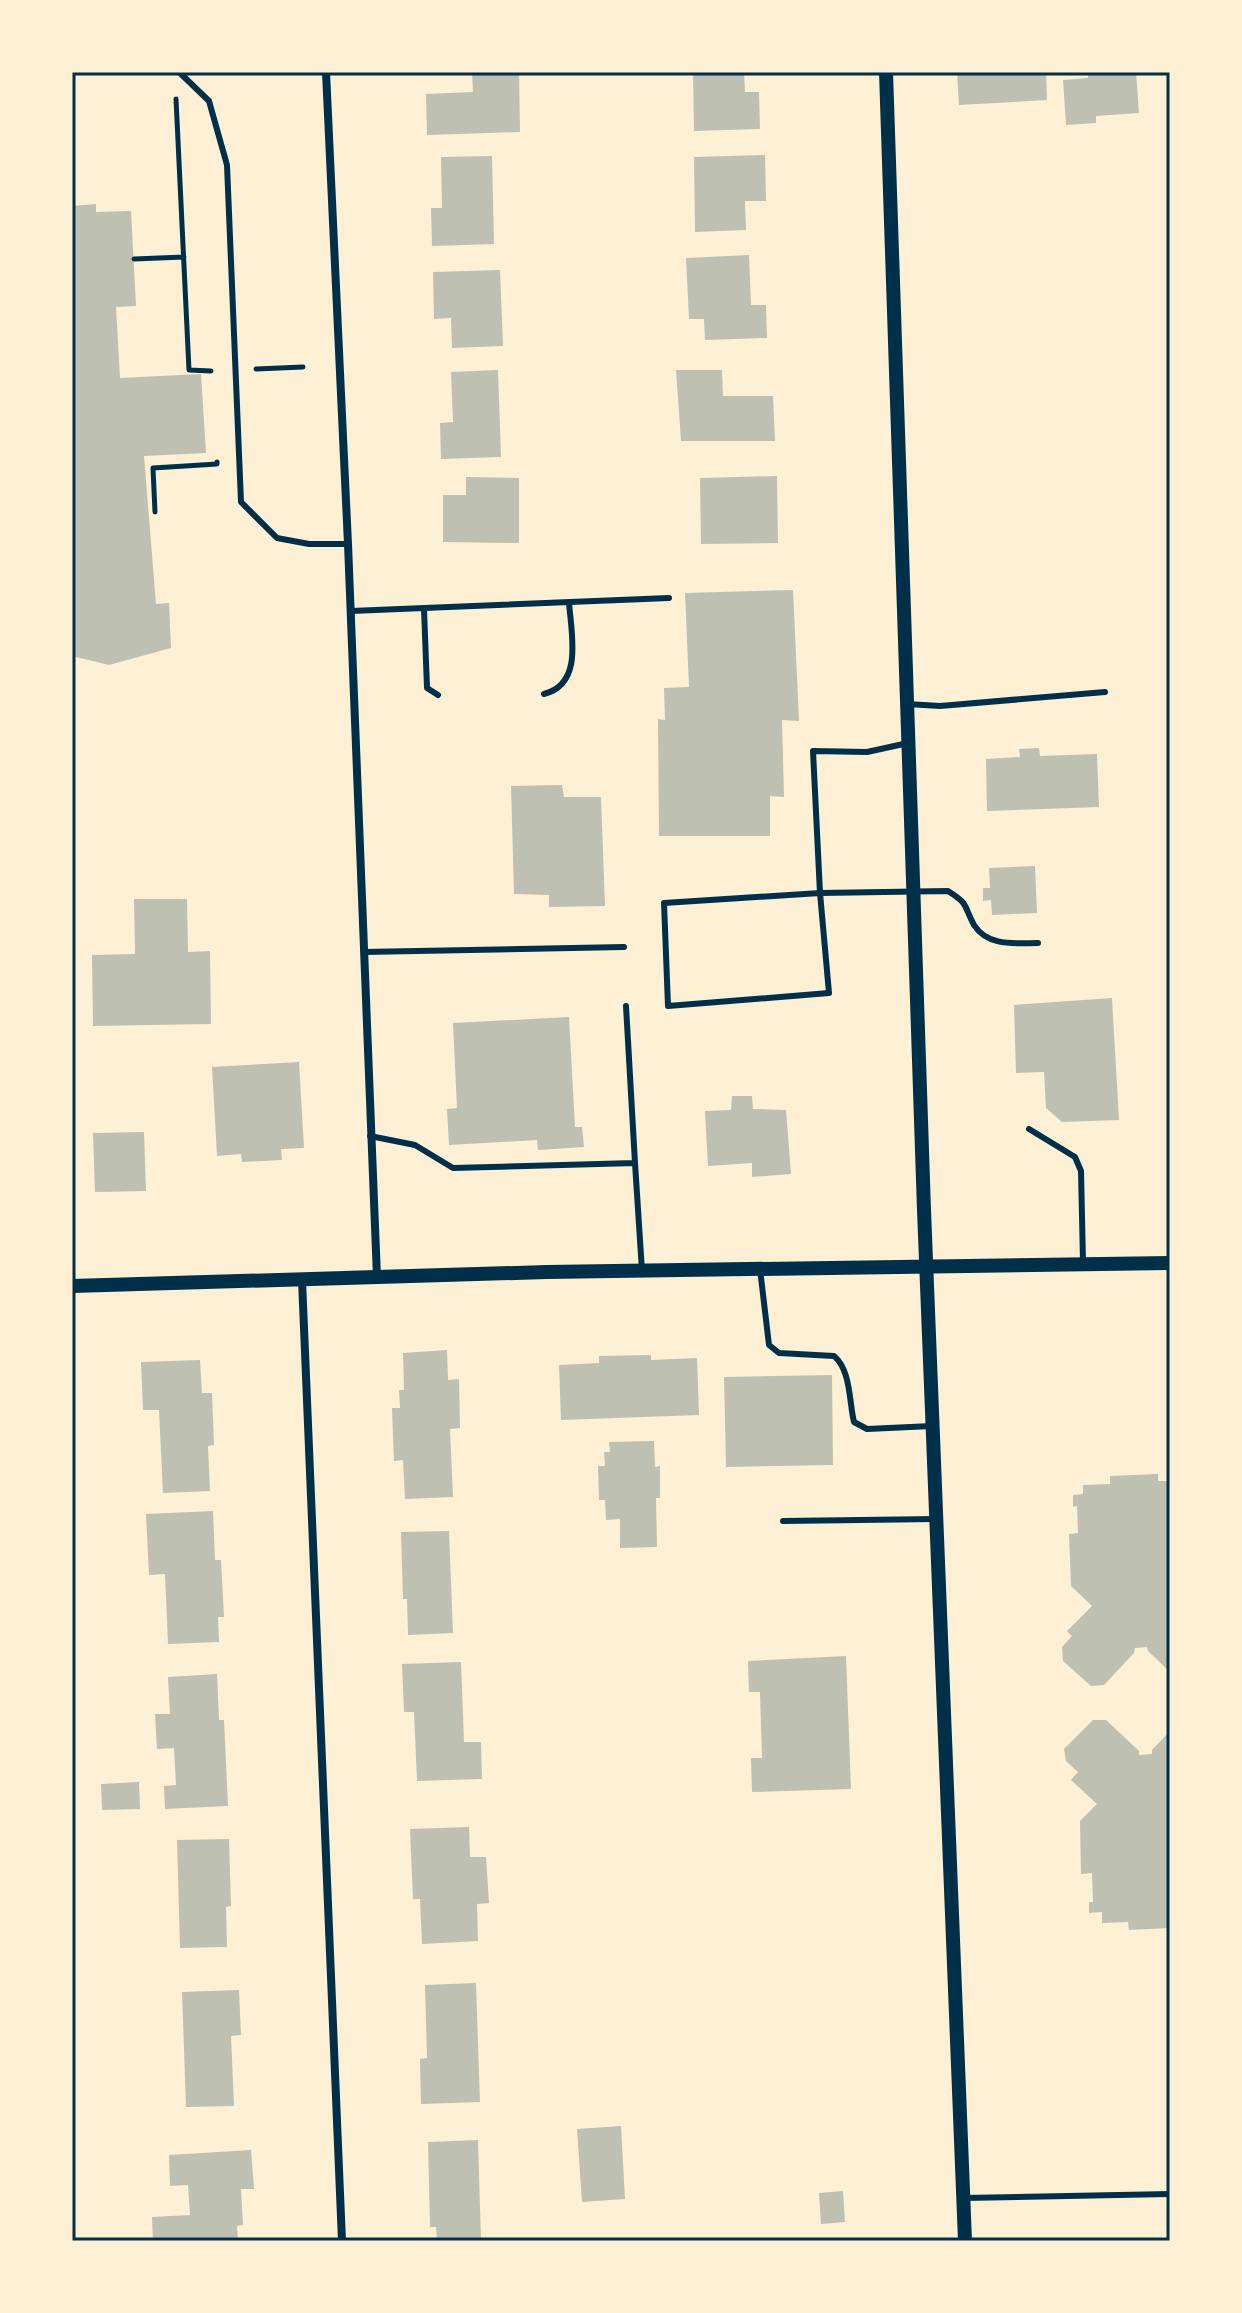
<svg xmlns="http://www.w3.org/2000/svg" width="1242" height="2313" font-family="Arial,sans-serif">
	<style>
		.building { fill: #bec0b2 }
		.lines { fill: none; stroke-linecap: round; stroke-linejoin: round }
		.path { stroke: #003049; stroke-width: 5 }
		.service { stroke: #003049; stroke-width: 6 }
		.minor { stroke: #003049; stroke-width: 8 }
		.tertiary { stroke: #003049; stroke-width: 14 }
		.neatline { fill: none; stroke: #003049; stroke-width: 3 }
	</style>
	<rect width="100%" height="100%" fill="#fdf0d5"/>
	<path class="building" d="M472 72H519L520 132 427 135 426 94 473 92Z
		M693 72H744L745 92H759L760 129 694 131Z
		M957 72H1046L1047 100 959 105Z
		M1088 72H1136L1139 113 1096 116V123L1066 125 1063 80 1088 78Z
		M765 155 766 201H745L746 230 695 232 694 157Z
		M492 156 494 244 432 246 431 208H442L441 157Z
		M96 204V212L131 211 136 306 116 307 120 378 201 374 206 453 144 456 156 604 169 603 171 648 109 665 72 656V206Z
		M749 255 751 305H766L767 338 705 340 704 319H689L686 258Z
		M500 270 503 346 452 348 451 318 434 319 433 272Z
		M498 370 501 457 441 459 440 423 453 422 451 372Z
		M676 370H722L723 396H773L775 441H681Z
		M777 476 778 543 701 544 700 478Z
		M466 477 519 478V543L443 542V495H466Z
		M793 590 799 721 782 720 784 797 770 796V836H659L658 719 665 720 664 688 689 687 685 593Z
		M1039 748 1040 756 1097 754 1099 807 987 811 986 759 1020 757 1019 749Z
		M562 785 564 797H601L605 906 549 907V895L514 894 511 786Z
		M1035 866 1037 913 992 915 991 900 983 901V888H990L989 868Z
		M134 899H187L188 952 210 951 211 1024 93 1026 92 955 135 954Z
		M1112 998 1119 1120 1062 1122 1046 1108 1044 1072 1016 1073 1014 1005Z
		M569 1017 575 1127H582L584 1147 538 1150 537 1140 449 1145 447 1109 457 1108 453 1023Z
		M299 1062 304 1148 281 1149 282 1160 242 1162 241 1154 217 1156 212 1067Z
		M732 1096H752L753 1109 786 1110 791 1174 752 1177V1163L708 1166 705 1111 731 1110Z
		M144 1132 146 1191 95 1192 93 1133Z
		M447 1350 448 1380 459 1379 460 1428 450 1429 453 1497 405 1499 403 1460 394 1461 392 1408H400L399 1390H404L403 1353Z
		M651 1355V1360L697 1358 699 1415 561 1420 559 1365 599 1363V1356Z
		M200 1360 202 1393H212L214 1445 208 1446 210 1491 163 1493 159 1410H143L141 1362Z
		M832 1375 833 1465 726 1467 724 1377Z
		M654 1441 655 1467 660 1466V1498H656L657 1547 620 1548V1519L606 1520 605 1500H599L598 1466H605L604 1452H610L609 1442Z
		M1158 1474V1481H1170V1672L1148 1651 1147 1647 1135 1648 1134 1653 1104 1685 1091 1686 1063 1661 1062 1647 1072 1636 1067 1631 1092 1606 1071 1586 1069 1534 1078 1533 1077 1506 1073 1507V1495L1083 1494V1485L1110 1484V1476Z
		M213 1511 215 1560H221L224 1617H218L219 1642 168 1644 165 1574 149 1575 146 1514Z
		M449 1531 453 1633 408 1635 407 1599H403L401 1532Z
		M846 1656 851 1789 752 1792 751 1758H762L760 1692H749L748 1661Z
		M461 1662 464 1742H481L482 1779 417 1781 414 1712H404L402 1664Z
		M217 1674 219 1720H224L228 1806 165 1809 164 1786 176 1785 174 1748 157 1749 155 1714H170L168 1677Z
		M1093 1720H1106L1139 1751V1755L1152 1754V1750L1170 1731V1928L1129 1930 1128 1922 1102 1923V1912L1089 1913V1902H1093L1092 1873 1081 1874 1080 1821 1097 1804 1071 1780 1078 1772 1066 1761 1064 1749Z
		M139 1782 140 1809 102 1810 101 1784Z
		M469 1827 470 1857H486L489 1903 477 1904 478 1941 422 1944 420 1899H413L410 1829Z
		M229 1839 231 1906 226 1907 227 1947 180 1948 177 1840Z
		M476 1983 480 2102 421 2104 420 2059 427 2058 425 1985Z
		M239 1990 241 2035 231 2036 234 2106 186 2107 182 1992Z
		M621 2126 625 2199 582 2202 577 2129Z
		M478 2140 481 2241H437L436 2227H430L428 2142Z
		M251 2150 254 2189H241L243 2225 237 2226 238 2241H153L152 2217 190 2215 188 2185 170 2186 169 2155Z
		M843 2191 845 2222 821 2224 819 2193Z"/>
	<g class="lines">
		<path class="path" d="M176 99 189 370 211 371
			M134 259 184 257
			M256 369 303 367
			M155 512 153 468 217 464V462"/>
		<path class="service" d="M179 72 209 101 227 165 241 502 277 538 309 544H348
			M424 609 427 688 438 695
			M351 611 669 598
			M544 694C584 684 571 633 569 602
			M907 704 940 706 1105 692
			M908 743 867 752 813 751 820 893 948 891C970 905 963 905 974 925 988 947 1015 943 1038 943
			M820 893 829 993 668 1006 664 903Z
			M364 952 624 947
			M626 1006 635 1163
			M1029 1129 1075 1157 1081 1171 1083 1262
			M370 1136 415 1145 453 1168 635 1163 642 1271
			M760 1269 769 1345 779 1353 834 1356C851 1370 849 1402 854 1422L867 1429 932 1426
			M783 1521 936 1519
			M964 2198 1170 2194"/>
		<path class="minor" d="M326 72 348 544 377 1277
			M302 1280 342 2241"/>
		<path class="tertiary" d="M886 72 924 1210 965 2241
			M72 1286 547 1272 1170 1263"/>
	</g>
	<rect width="1242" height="2313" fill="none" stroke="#fdf0d5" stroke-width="148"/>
	<rect x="74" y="74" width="1094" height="2165" class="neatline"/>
</svg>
